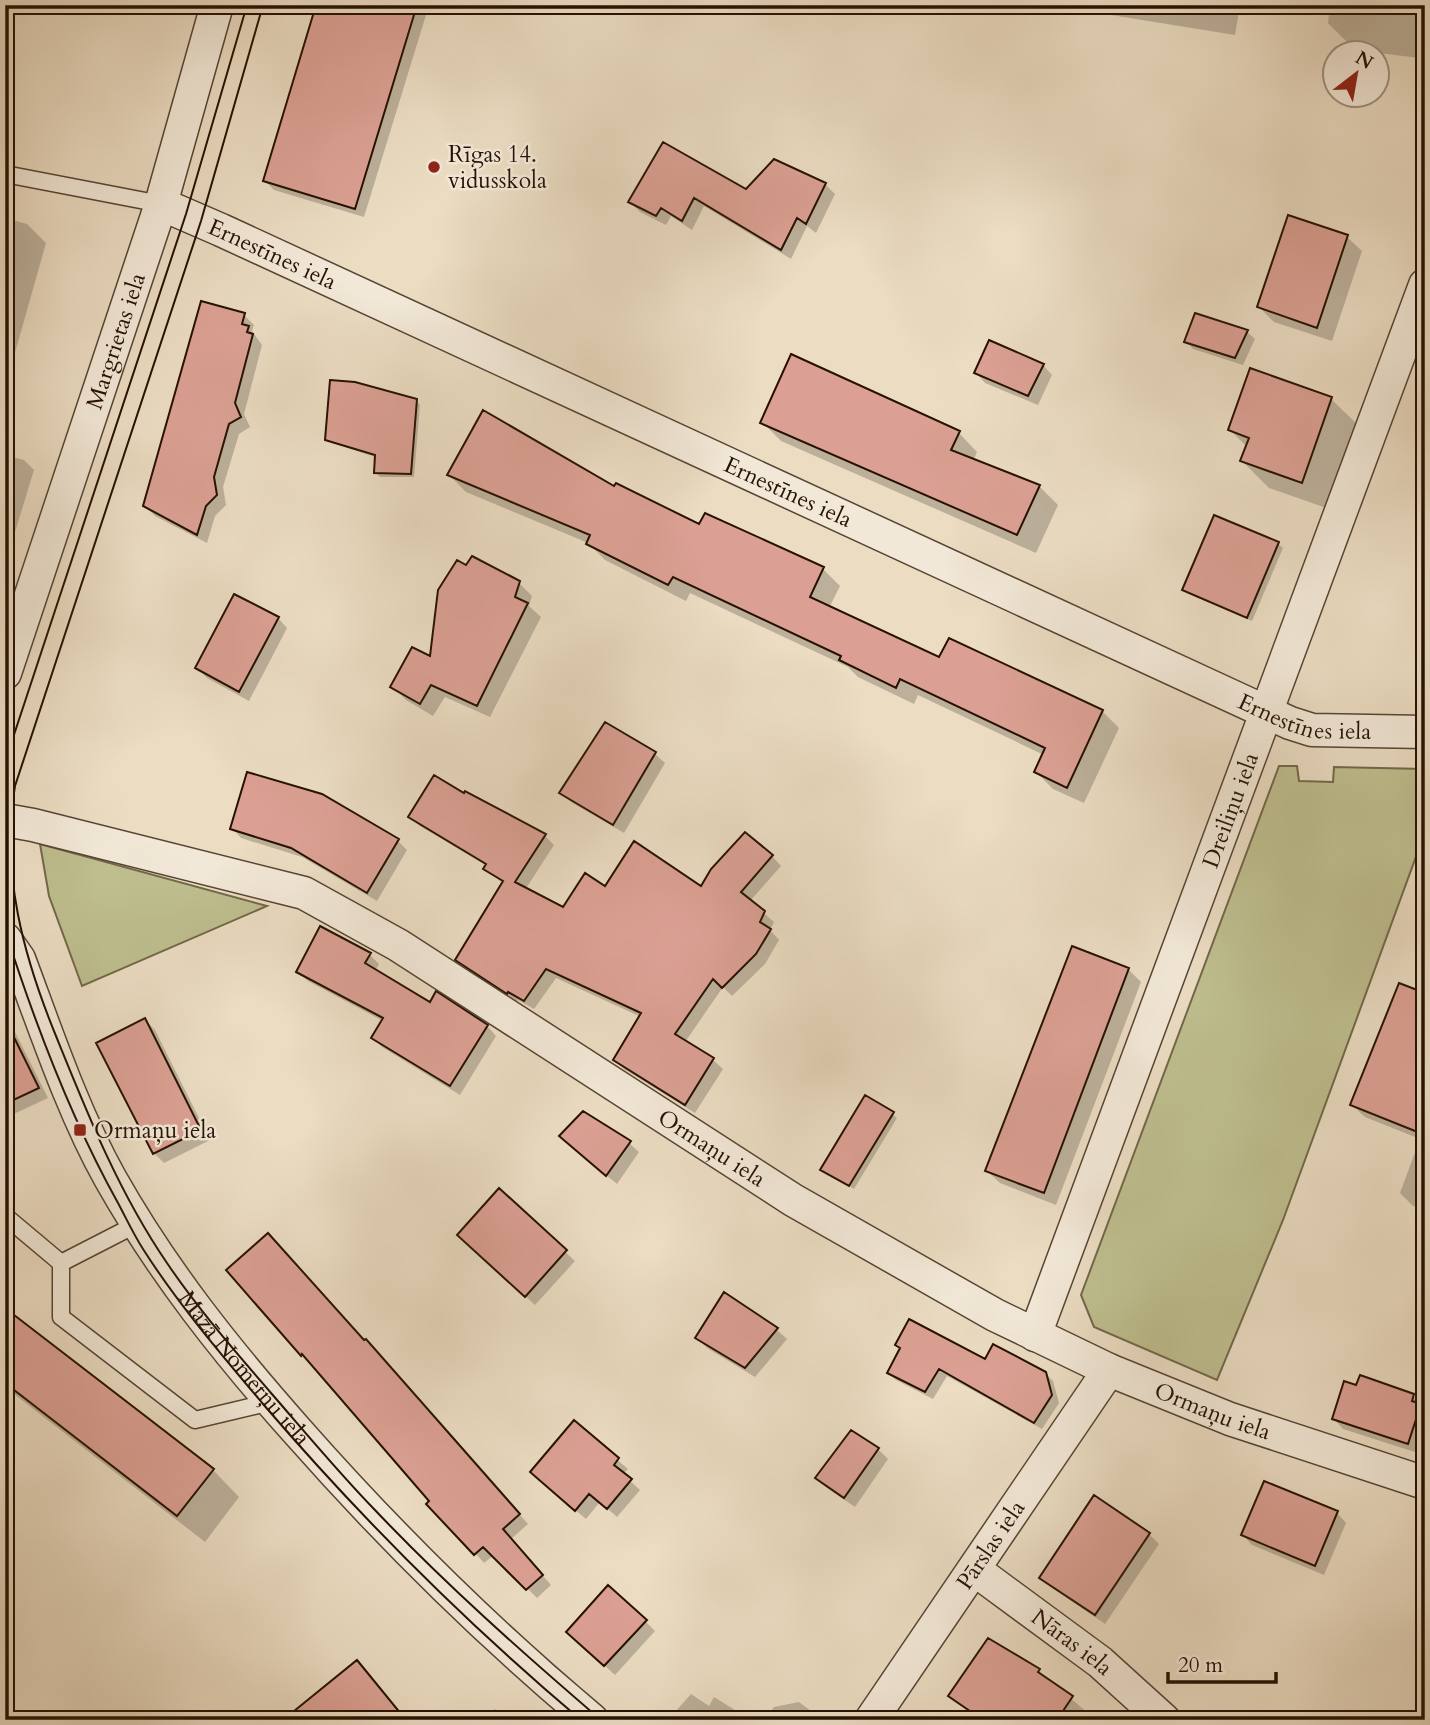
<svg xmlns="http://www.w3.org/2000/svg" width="1430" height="1725" font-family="Cardo,serif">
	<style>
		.green { fill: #bebe8f; stroke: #726849; stroke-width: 2 }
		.shadow { fill: #0003 }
		.building { fill: #dba093; stroke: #261103; stroke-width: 2 }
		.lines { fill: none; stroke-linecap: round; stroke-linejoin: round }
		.lane-casing { stroke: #574433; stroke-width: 19 }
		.street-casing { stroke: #574433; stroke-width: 35 }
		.lane { stroke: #f2e8d7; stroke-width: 16 }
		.street { stroke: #f2e8d7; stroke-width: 32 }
		.tram { stroke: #261103; stroke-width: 2 }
		.poi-dot { fill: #8f2418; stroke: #f2e8d7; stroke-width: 2.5 }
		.labels { text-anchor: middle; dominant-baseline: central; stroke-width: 5; stroke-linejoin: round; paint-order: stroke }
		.poi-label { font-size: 23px; fill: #261103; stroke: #f2e8d7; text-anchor: start }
		.street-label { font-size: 23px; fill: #261103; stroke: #f2e8d7 }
	</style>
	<rect width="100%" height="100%" fill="#ebdcc2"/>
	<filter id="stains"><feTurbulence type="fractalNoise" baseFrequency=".00286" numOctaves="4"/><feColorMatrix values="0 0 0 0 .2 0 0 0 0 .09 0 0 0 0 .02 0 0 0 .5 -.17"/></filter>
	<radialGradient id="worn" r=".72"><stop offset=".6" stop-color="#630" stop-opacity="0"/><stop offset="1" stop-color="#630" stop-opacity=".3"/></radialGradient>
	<path class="green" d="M1279 766H1297L1299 781 1333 782 1334 767 1425 769V832L1283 1220 1217 1380 1094 1327 1081 1295Z
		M40 844 267 906 82 986 49 896Z"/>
	<path class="shadow" d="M814 5H878L876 15Z
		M1101 5H1240L1235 35 1111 15Z
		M1330 5H1425V53L1420 52 1419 58 1355 50 1328 23Z
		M416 6 426 15 364 217 274 190 265 181Z
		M825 184 835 194 816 233 807 226 791 259 704 206 692 230 671 216 666 225 640 212 630 202Z
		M5 218 27 224 46 243 5 388Z
		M1347 237 1362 251 1332 341 1274 322 1259 307Z
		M244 315 254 325 252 331 262 345 244 414 250 427 239 434 223 487 226 505 215 516 207 543 155 516 145 506Z
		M1196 315 1247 332 1255 339 1243 365 1193 349 1186 341Z
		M1043 365 1052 375 1038 405 985 383 976 373Z
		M1331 399 1358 425 1329 509 1269 488 1242 461 1247 447 1230 430Z
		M416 400 420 405 414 477H380L375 472 376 457 332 443 327 439Z
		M762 422 959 433 977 452 973 461 1039 486 1058 505 1036 553 781 441Z
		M5 455 24 460 34 470 8 555 5 554Z
		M449 475 615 489 700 526 823 569 840 586 829 608 940 660 1102 711 1119 728 1084 803 1053 789 1036 772 1044 755 918 695 914 704 858 677 848 667 690 593 686 601 605 560 588 543 466 492Z
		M1278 544 1283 548 1252 621 1189 594 1184 590Z
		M467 568 519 583 532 596 529 606 541 617 490 717 445 697 433 716 406 700 393 687 432 659Z
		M278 618 287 628 249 701 207 678 197 668Z
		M655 754 665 763 624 833 571 802 561 793Z
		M465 795 544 835 554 845 525 890 564 910 605 888H702L772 856 781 866 750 901 774 922 770 930 779 940 765 964 732 996 723 987 685 1042 713 1060 723 1069 695 1113 624 1069 615 1059 641 1017 556 978 534 1009 518 1000 517 1002 467 969 457 960 504 884 485 869 487 866 420 826 410 817Z
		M232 828 398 841 407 850 377 901 302 857 241 838Z
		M370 955 379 964 375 971 430 1005 487 1026 496 1036 460 1095 382 1047 373 1038 383 1021 308 981 298 972Z
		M1128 969 1141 982 1056 1205 1000 1183 987 1171Z
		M1425 995V1210L1413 1206 1400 1193 1420 1139 1365 1117 1352 1105Z
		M5 1012 48 1098 5 1118Z
		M145 1020 155 1030 210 1140 164 1163 154 1153Z
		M892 1114 897 1118 854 1189 823 1170Z
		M629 1143 639 1152 617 1184 571 1146Z
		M499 1191 575 1261 535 1305 469 1244Z
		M228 1270 364 1342 375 1351 528 1524 511 1539 551 1585 537 1598 494 1555 484 1563Z
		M725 1295 777 1330 787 1339 755 1377 707 1348 697 1338Z
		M5 1319 213 1470 239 1497 205 1542 5 1387Z
		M986 1361 1045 1373 1053 1381 1059 1403 1042 1429 947 1376 933 1399 896 1380 889 1373Z
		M1413 1396 1425 1410V1431L1418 1453 1343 1429 1334 1419Z
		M574 1423 628 1469 623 1474 640 1490 617 1517 600 1502 586 1519 542 1482Z
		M878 1449 888 1459 855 1507 827 1488 817 1478Z
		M1337 1513 1346 1523 1324 1575 1252 1545 1243 1535Z
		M1149 1534 1159 1544 1105 1624 1051 1587 1041 1577Z
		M645 1621 655 1631 615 1675 578 1641Z
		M356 1663 407 1720H286Z
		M1038 1671 1087 1712 1081 1720H979L950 1696Z
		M691 1694 709 1706 714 1697 751 1720H668Z
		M799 1702 823 1720H765L774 1707Z
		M495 1709 509 1720H482Z"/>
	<path class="building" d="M316 5H417L355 209 263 181Z
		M663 142 746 189 774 159 826 183 806 224 797 218 781 250 694 198 682 221 661 208 656 216 628 202Z
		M1288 215 1348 235 1317 328 1257 307Z
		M201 301 245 313 242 324 249 326 247 332 253 334 235 403 241 417 229 424 214 477 217 495 206 506 197 535 143 506Z
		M1195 313 1248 330 1235 358 1184 342Z
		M989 340 1044 364 1028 396 974 373Z
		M791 354 960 431 951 450 1040 485 1017 535 760 423Z
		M1250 368 1332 397 1302 483 1240 461 1249 438 1228 430Z
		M330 380 355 382 417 399 411 474 374 473 375 455 325 440Z
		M483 410 614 486 616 483 699 524 705 513 824 567 810 597 939 657 949 638 1103 710 1067 788 1034 772 1045 748 900 679 896 688 839 660 841 656 673 577 668 585 586 544 590 535 447 475Z
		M1214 515 1279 542 1247 618 1182 590Z
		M472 556 520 581 515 597 528 603 477 706 431 685 420 704 390 687 412 647 430 656 438 590 457 560 466 565Z
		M234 594 279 617 239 692 195 668Z
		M605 722 656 752 613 825 559 793Z
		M247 772 322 794 399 839 367 893 291 848 230 829Z
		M434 775 464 793 465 791 546 834 515 882 563 907 585 873 605 886 634 841 701 886 711 869 745 832 773 855 741 892 765 911 760 922 771 929 756 954 722 988 713 979 675 1034 714 1058 685 1105 613 1060 641 1013 546 969 524 1001 508 992 507 994 455 960 503 881 483 869 486 864 408 817Z
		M320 926 371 953 365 963 430 1002 436 991 488 1025 450 1086 371 1038 383 1018 296 972Z
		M1072 946 1129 968 1044 1193 985 1171Z
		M1399 983 1425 993V1135L1350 1105Z
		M145 1018 201 1130 153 1154 96 1043Z
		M5 1019 39 1088 5 1104Z
		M865 1095 894 1112 849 1186 820 1170Z
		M583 1111 631 1141 606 1176 559 1136Z
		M499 1188 567 1250 525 1297 457 1235Z
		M268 1233 364 1340 366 1339 520 1514 503 1529 543 1575 526 1590 483 1547 474 1555 426 1504 429 1501 302 1354 301 1356 226 1270Z
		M724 1292 778 1328 745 1368 695 1338Z
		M5 1308 214 1469 177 1516 5 1383Z
		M909 1319 985 1359 993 1344 1046 1372 1052 1395 1034 1423 939 1369 925 1392 887 1373 900 1348 895 1345Z
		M1360 1375 1414 1394 1412 1401 1421 1404 1408 1444 1332 1419 1344 1381 1356 1385Z
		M574 1420 619 1458 614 1465 632 1479 607 1509 589 1494 575 1511 530 1472Z
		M851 1430 879 1448 844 1498 815 1478Z
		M1264 1481 1338 1511 1315 1566 1241 1535Z
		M1094 1495 1150 1533 1095 1615 1039 1578Z
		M608 1585 647 1620 604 1666 566 1632Z
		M988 1638 1040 1669 1038 1672 1073 1696 1057 1720H983L948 1696Z
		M357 1660 406 1720H283Z"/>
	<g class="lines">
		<g class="lane-casing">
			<path id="lane" d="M5 174 161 204
				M5 1216 61 1263 137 1224
				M61 1263V1317L195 1420 271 1402"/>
		</g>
		<g class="street-casing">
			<g id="street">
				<path id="s1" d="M161 204 221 230 1290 723 1312 730 1425 732"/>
				<path id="s2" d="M5 673 161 204 217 5"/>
				<path id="s3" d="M5 820 33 825 304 893 398 945 793 1200 995 1315 1109 1370 1230 1419 1425 1483"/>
				<path id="s4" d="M5 939 19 959C46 1031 73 1112 110 1178 163 1272 227 1352 298 1432 389 1535 487 1632 592 1720"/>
				<path id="s5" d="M1035 1335 1425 285"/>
				<path id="s6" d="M975 1570 1100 1662 1164 1720"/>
				<path id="s7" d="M871 1720 1109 1370"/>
			</g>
		</g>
		<use href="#lane" class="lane"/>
		<use href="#street" class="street"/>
		<path class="tram" d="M263 5 201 221 15 786C0 872 24 958 56 1036 88 1115 119 1193 167 1263 198 1309 235 1351 271 1393 305 1432 338 1472 374 1509 445 1584 523 1653 601 1720
			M5 762 186 214 247 5
			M5 930C35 1024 70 1117 118 1203 126 1218 134 1235 143 1249 178 1304 221 1354 263 1404 360 1517 466 1623 581 1720"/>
	</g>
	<g class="poi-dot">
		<circle cx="434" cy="167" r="7"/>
		<rect x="73" y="1123" width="14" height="14" rx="3.5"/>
	</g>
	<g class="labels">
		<g class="poi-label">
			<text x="448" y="154">Rīgas 14.<tspan x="448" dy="26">vidusskola</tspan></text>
			<text x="94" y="1130">Ormaņu iela</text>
		</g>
		<g class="street-label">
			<text stroke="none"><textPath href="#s1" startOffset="122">Ernestīnes iela</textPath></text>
			<text stroke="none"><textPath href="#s2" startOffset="350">Margrietas iela</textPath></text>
			<text stroke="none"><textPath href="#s1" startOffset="690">Ernestīnes iela</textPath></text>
			<text stroke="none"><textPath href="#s1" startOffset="1256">Ernestīnes iela</textPath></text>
			<text stroke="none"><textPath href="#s5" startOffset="560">Dreiliņu iela</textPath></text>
			<text stroke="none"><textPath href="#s3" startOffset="789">Ormaņu iela</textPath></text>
			<text stroke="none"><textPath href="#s4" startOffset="495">Mazā Nometņu iela</textPath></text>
			<text stroke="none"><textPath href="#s3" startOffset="1356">Ormaņu iela</textPath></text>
			<text stroke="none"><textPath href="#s7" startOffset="212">Pārslas iela</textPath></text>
			<text stroke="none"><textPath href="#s6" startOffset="121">Nāras iela</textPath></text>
		</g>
	</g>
	<rect width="1430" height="1725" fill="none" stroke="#ebdcc2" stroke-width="28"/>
	<rect x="7" y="7" width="1416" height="1711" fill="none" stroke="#261103" stroke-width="3.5"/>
	<rect x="14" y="14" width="1402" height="1697" fill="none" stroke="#261103" stroke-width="2"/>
	<g transform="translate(1356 74) rotate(31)"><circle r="33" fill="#f2e8d7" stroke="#a09282" stroke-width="2"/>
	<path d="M0-5L12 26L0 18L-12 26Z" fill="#8f2418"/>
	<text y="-10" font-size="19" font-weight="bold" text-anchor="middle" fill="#261103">N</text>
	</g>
	<path d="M1168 1672v10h108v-10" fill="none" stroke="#261103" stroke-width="3.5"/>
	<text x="1178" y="1672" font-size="21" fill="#261103" stroke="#f2e8d7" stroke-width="5" paint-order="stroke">20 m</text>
	<rect width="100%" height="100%" filter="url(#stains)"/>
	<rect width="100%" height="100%" fill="url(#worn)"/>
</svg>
